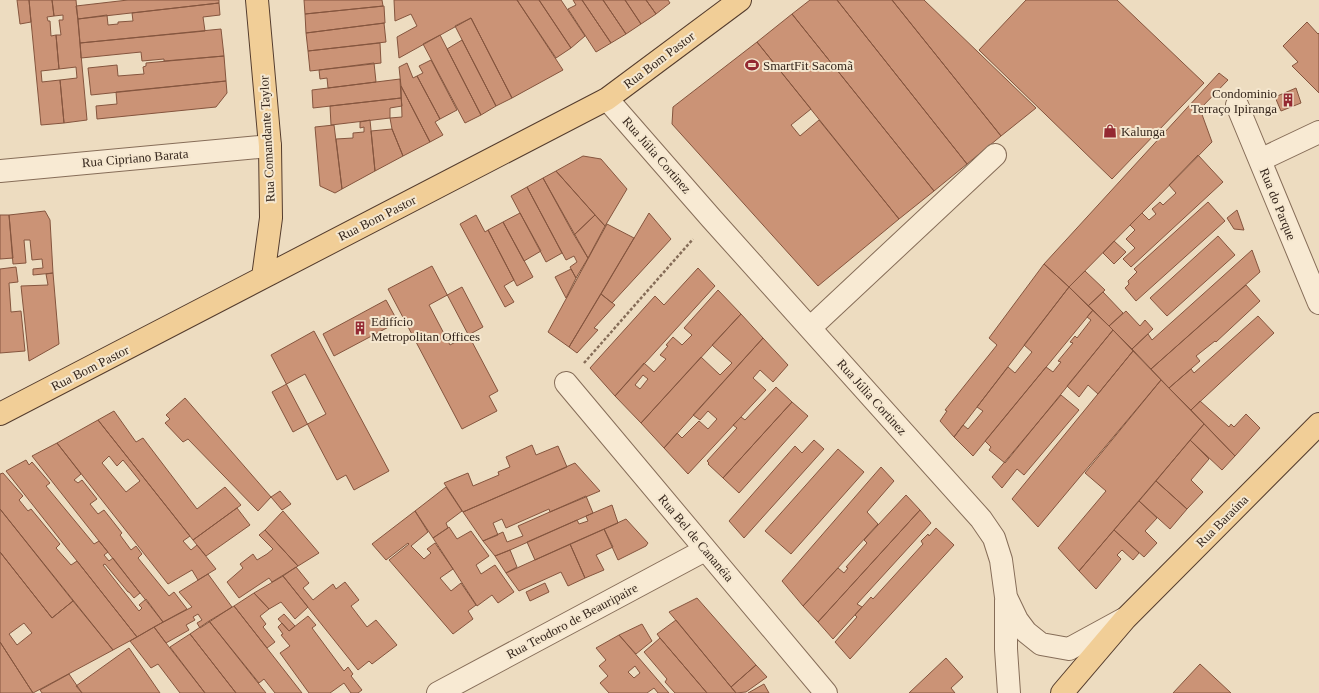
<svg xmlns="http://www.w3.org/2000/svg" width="1319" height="693" font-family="'Times New Roman',serif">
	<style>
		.building { fill: #cb9376; stroke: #85553e; fill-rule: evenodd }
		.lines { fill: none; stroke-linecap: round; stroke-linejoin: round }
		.minor-casing { stroke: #866d58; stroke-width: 24 }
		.major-casing { stroke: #543c2d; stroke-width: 24 }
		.path { stroke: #866d58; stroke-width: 2.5; stroke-dasharray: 3 2; stroke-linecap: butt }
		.minor { stroke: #f8ead3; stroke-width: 22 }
		.major { stroke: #f1ce97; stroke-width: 22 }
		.labels { text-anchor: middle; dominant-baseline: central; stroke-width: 4; stroke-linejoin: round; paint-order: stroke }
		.street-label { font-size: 13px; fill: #36271d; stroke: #f5e7cf }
		.poi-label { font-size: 13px; fill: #36271d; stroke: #f5e7cf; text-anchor: start }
	</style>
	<rect width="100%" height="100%" fill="#eddcc0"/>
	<path class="building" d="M17 0H29L31 22 20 24Z
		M29 0H52L54 16 47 17 48 21H50L51 36 56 35 59 69 41 71 42 82 60 80 64 123 41 125Z
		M52 0H76L87 120 64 123 60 80 77 78 76 67 59 69 56 35H61L59 20H63V15L54 16Z
		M128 0H219V3L78 19 76 6Z
		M304 0H382L383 6 305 14Z
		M394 0H517L563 70 512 98 471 18 399 58 397 37 417 26 411 14 395 21Z
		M517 0H539L571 48 556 58Z
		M539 0H561L585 36 571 48Z
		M573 0H582L611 43 596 52 568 9 576 5Z
		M582 0H603L626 34 611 43Z
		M603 0H625L641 24 626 34Z
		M625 0H646L656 14 641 24Z
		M646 0H668L670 3 656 14Z
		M810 0H837L967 164 934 191 792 14Z
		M837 0H892L1001 136 967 164Z
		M892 0H924L1036 108 1001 136Z
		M1026 0H1117L1204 83 1112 179 979 50Z
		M219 3 220 15 203 17 205 31 80 43 78 19 107 15 108 25 118 24V22L133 21 132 13Z
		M384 6 385 23 306 33 305 14Z
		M792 14 934 191 899 219 757 42Z
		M471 18 512 98 496 106 455 26Z
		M1307 22 1318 34 1319 33V93L1292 66 1298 62 1283 46Z
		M384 23 386 42 308 51 306 33Z
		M221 29 224 56 164 61V59L142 61 141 52 81 58 80 43Z
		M440 35 481 115 465 123 423 44Z
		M462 40 496 106 481 115 447 49Z
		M757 42 811 109 791 125 800 136 819 120 899 219 818 286 672 124 673 107Z
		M380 43 381 63 310 71 308 51Z
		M224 56 226 81 91 95 88 68 117 65 118 76 144 74 143 67 146 66V63Z
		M431 60 457 110 440 119 417 76 423 73 419 66Z
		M374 63 376 82 328 88 327 78 320 79 319 70Z
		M407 63 413 78 417 76 440 119 435 122 443 135 430 142 401 86 399 67Z
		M1219 73 1228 80 1200 109 1212 142 1069 287 1044 264Z
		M400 79 401 98 313 108 312 90Z
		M226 81 227 93 216 107 97 119 96 106 117 104 116 92Z
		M401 86 430 142 403 156 392 129 390 118 402 117Z
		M1296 88 1301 103 1281 111 1275 97Z
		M401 98 402 106 390 108V118L331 125 330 106Z
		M370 120 375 171 342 189 336 139 353 138V133L364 132V127L360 128V122Z
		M334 125 342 189 335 193 320 186 315 127Z
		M392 129 403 156 375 171 371 131Z
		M1198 155 1223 182 1131 267 1123 259 1135 248 1126 239 1135 230 1130 225 1142 213 1149 220 1156 214 1152 209 1160 202 1163 205 1176 193 1169 185Z
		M583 156 601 159 627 189 605 226 556 171Z
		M556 171 595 215 574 235 543 178Z
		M543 178 588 258 576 278 570 267 577 262 574 256 566 260 527 187Z
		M527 187 562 253 546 262 511 196Z
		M1208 202 1225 221 1136 301 1125 288 1129 284 1128 281 1137 272 1134 269Z
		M1237 210 1244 230 1234 229 1227 218Z
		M45 211 50 220 53 273 33 275V269L43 268 42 259 32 260 30 240H24L26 263 13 264 9 215Z
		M520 213 541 251 524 261 503 222Z
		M649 213 671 239 612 303 601 294Z
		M0 215H9L13 258 0 259Z
		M476 215 485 232 488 230 514 280 504 286 514 302 505 307 460 224Z
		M595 215 605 226 588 258 574 235Z
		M503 222 533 277 517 286 488 230Z
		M607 224 634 238 569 347 548 332Z
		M1218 236 1235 255 1167 316 1150 298Z
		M1114 241 1126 252 1114 264 1103 253Z
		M1252 250 1260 272 1151 369 1132 349 1148 334 1152 340Z
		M1044 264 1069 287 954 437 940 421 947 411 945 410 997 345 989 338Z
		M432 266 498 391 489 396 497 411 462 429 388 289Z
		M16 267 18 282 9 283 11 312 21 311 25 351 0 353V269Z
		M698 268 715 286 615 396 590 368 655 296 664 305Z
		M571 269 576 278 566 298 555 277Z
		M1085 271 1105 290 1088 306 1069 287Z
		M53 273 59 344 29 361 21 286 48 285 46 274Z
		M1246 285 1260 301 1216 342 1215 341 1196 356 1200 361 1169 388 1151 369Z
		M462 287 483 327 450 345 429 305Z
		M1069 287 1093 310 973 456 954 437 963 425 968 429 983 411 977 407 1008 367 1015 373 1032 352 1024 345Z
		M718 290 741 314 641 423 615 396 644 363 654 372 666 359 660 355 668 346 666 345 673 337 682 345 692 335 684 328ZM643 375 648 379 640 389 635 385Z
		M1103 292 1123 313 1109 326 1088 306Z
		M601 294 615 305 594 328 598 330 577 353 569 347Z
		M386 300 398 322 334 356 323 334Z
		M1093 310 1113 330 1005 463 989 450 991 447 985 441 1046 367 1053 372 1061 362 1058 361 1073 343 1070 342 1075 336 1077 338 1091 320 1087 317Z
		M1126 311 1140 326 1145 320 1153 329 1132 349 1109 326Z
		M741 314 763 338 664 448 641 423 701 357 720 375 732 363 712 345Z
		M1258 316 1274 333 1191 410 1169 388 1191 369 1194 373Z
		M1113 330 1133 351 1098 394 1088 385 1079 397 1067 386Z
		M314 331 389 471 354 490 346 475 337 480 271 355Z
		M763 338 788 365 773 382 760 370 753 378 766 390 688 474 664 448 677 433 682 438 699 421 708 429 717 419 708 411 700 420 693 415Z
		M1133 351 1161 380 1038 527 1012 499Z
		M305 374 326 414 293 432 272 392Z
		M1161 380 1204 424 1079 571 1058 548 1106 491 1085 473Z
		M776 387 792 402 723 478 708 464 709 463 707 461 737 428 733 425 741 417 745 420Z
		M1061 395 1079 410 1024 475 1017 469 1002 488 992 477Z
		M185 398 271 497 258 511 188 439 183 442 165 423 170 419 166 415Z
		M1200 401 1229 427 1231 424 1234 427 1246 414 1260 428 1235 456 1191 410Z
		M792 402 808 416 739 493 723 478Z
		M114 411 136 442 143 438 197 509 225 487 241 505 193 540 98 420Z
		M98 420 190 536 183 541 191 550 197 545 216 569 198 580 192 570 168 584 57 443ZM109 456 117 466 123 460 140 481 126 492 102 463Z
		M1204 424 1235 456 1222 470 1190 440Z
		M814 440 824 449 744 538 729 521 795 446 802 453Z
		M1190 440 1209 459 1191 480 1203 492 1187 509 1156 481Z
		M57 443 81 474 74 480 78 483 82 480 97 499 90 504 98 514 104 510 122 533 120 535 131 550 136 546 142 554 138 558 169 596 174 592 187 609 163 622 32 456Z
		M532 445 536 455 558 446 567 467 463 512 444 483 468 473 473 486 499 475 498 472 510 467 506 457Z
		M838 449 864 472 791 554 765 531Z
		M26 460 29 465 32 462 50 483 46 486 94 544 99 541 108 552 104 555 109 561 113 558 140 593 134 598 129 592H128L105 564 103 565 139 611 142 608 139 605 146 599 163 622 137 637 6 471Z
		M575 463 600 491 550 512 549 509 506 528 502 519 493 523 498 535 483 541 463 512Z
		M881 467 894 481 867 512 878 524 803 606 782 581Z
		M3 473 23 496 19 500 28 511 31 509 60 544 56 548 71 565 77 561 137 637 113 650 0 509V474Z
		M1156 481 1187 509 1170 529 1139 501Z
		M446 487 462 511 446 523 448 528 433 538 415 511Z
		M280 491 291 504 282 510 271 497Z
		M906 495 920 510 818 622 803 606 838 568 844 573 848 568 846 567 867 543 864 540Z
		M586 496 593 513 510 550 495 556 483 541 503 532 507 542 523 536 518 526Z
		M1139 501 1157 518 1145 531 1157 543 1144 557 1114 530Z
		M612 505 618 523 535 560 527 542 577 520 579 524 588 521 586 516Z
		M237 508 250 525 206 556 193 540Z
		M0 509 73 601 52 618 0 552Z
		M920 510 931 523 857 604 862 607 833 639 818 622Z
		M283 511 319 553 298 566 265 530Z
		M415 511 428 532 411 546 424 559 431 553 427 549 435 543 453 569 440 578 451 591 461 583 476 605 468 611 473 619 453 634 389 560 409 544 408 543 386 560 372 544Z
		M626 519 648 543 646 546 618 560 604 529Z
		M449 527 457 539 471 531 489 556 476 565 481 574 495 565 514 592 498 603 492 595 477 606 433 538Z
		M936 528 954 545 850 659 835 642 857 617 855 615 871 597 873 599 923 544 921 541 928 534 929 536Z
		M604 529 613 547 596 555 604 570 585 578 570 544Z
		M265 530 298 566 272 582 269 578 239 598 227 582 243 568 240 564 253 554 257 560 267 554 273 549 259 535Z
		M1114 530 1139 553 1133 560 1122 550 1117 555 1121 559 1096 589 1079 571Z
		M570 544 585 578 568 586 561 572 519 591 506 573Z
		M510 550 517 567 506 573 495 556Z
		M0 552 52 618 73 601 113 650 33 693 0 642ZM24 623 32 633 17 645 9 634Z
		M296 567 309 583 303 588 313 600 333 584 336 589 345 582 359 600 351 606 367 627 376 620 397 645 372 664 369 661 358 670 283 576Z
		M208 574 232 607 200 628 197 623 202 620 198 614 193 617 195 620 186 625 189 630 166 643 154 627 192 607 179 592Z
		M283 576 308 607 295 619 281 602 269 609 254 593Z
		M545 583 549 592 530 601 526 592Z
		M254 593 269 609 260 616 266 624 263 627 275 642 267 648 234 606Z
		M697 598 756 665 731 687 669 612Z
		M234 606 302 693H275L264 679 259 683 209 621Z
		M284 614 295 626 289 631 278 619Z
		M308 616 316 625 312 628 344 671 348 667 353 674 351 676 362 690 358 693H351L344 683 330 693H309L280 653 290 646 281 635 283 634 278 627 282 623 289 631Z
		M676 620 731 687 736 693H707L660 638 657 634Z
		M209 621 266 693H236L190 634Z
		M642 624 652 641 636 654 619 635Z
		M154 627 166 643 205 693H180L158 664 151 668 130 641Z
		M190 634 236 693H205L170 647Z
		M619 635 669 693H658L654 688 647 693H609L600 683 608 676 599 666 606 660 596 648ZM635 666 640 673 634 678 628 672Z
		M660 638 707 693H675L665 682 667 679 644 652Z
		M0 642 33 693H0Z
		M129 648 160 693H82L76 686Z
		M946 658 963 677 951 688 955 693H909Z
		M1200 664 1231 693H1173Z
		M756 665 767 677 746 692 736 693 731 687Z
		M69 674 82 693H42L40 690Z
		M764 684 769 693H748Z"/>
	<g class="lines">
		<g class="minor-casing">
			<path id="minor" d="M607 99 711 218 981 519 994 538 1001 560 1006 597 1017 620 1026 632 1041 644 1069 649 1124 619
				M1237 105 1319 303
				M1260 160 1319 132
				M0 171 270 146
				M810 328 995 155
				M566 383 826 693
				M1006 601V649L1009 693
				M438 693 705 550"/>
		</g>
		<g class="major-casing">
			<path id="major" d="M257 0 270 146 271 218 263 277
				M0 414 607 99 740 0
				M1062 693 1125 619 1319 424"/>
		</g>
		<path class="path" d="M584 363 693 239"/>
		<use href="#minor" class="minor"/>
		<use href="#major" class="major"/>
	</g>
	<defs>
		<g id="stadium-bare" transform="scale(1.08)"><path d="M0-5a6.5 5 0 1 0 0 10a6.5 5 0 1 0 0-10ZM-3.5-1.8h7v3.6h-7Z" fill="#942932" stroke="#f5e7cf" stroke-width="2.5" paint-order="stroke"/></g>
		<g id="building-bare" transform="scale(1.08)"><path d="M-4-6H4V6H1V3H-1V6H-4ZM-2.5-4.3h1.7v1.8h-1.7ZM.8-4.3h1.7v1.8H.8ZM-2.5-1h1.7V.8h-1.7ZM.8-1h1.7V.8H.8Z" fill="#942932" stroke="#f5e7cf" stroke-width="2.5" paint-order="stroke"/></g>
		<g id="shop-bare" transform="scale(1.08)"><path d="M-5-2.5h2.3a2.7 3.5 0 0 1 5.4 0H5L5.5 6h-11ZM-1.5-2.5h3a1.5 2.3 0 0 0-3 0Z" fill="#942932" stroke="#f5e7cf" stroke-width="2.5" paint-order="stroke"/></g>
	</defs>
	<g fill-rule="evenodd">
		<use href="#stadium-bare" x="752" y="65"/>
		<use href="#building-bare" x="1288" y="100"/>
		<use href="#shop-bare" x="1110" y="131"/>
		<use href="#building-bare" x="360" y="328"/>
	</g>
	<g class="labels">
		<g class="street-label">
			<text transform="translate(659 60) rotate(-37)">Rua Bom Pastor</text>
			<text transform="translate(267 139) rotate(-93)">Rua Comandante Taylor</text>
			<text transform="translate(657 155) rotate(49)">Rua Júlia Cortinez</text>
			<text transform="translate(135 158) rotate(-5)">Rua Cipriano Barata</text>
			<text transform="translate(1278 204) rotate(68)">Rua do Parque</text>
			<text transform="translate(377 218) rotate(-27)">Rua Bom Pastor</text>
			<text transform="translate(90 368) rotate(-27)">Rua Bom Pastor</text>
			<text transform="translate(872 397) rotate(48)">Rua Júlia Cortinez</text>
			<text transform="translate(1222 521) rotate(-45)">Rua Baraúna</text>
			<text transform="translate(696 538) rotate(50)">Rua Bel de Cananéia</text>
			<text transform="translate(572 621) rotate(-28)">Rua Teodoro de Beauripaire</text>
		</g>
		<g class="poi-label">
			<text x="763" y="65">SmartFit Sacomã</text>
			<text x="1277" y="93" text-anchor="end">Condominio<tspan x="1277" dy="15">Terraço Ipiranga</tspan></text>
			<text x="1121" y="131">Kalunga</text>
			<text x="371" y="321">Edifício<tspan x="371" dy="15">Metropolitan Offices</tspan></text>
		</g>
	</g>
</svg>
